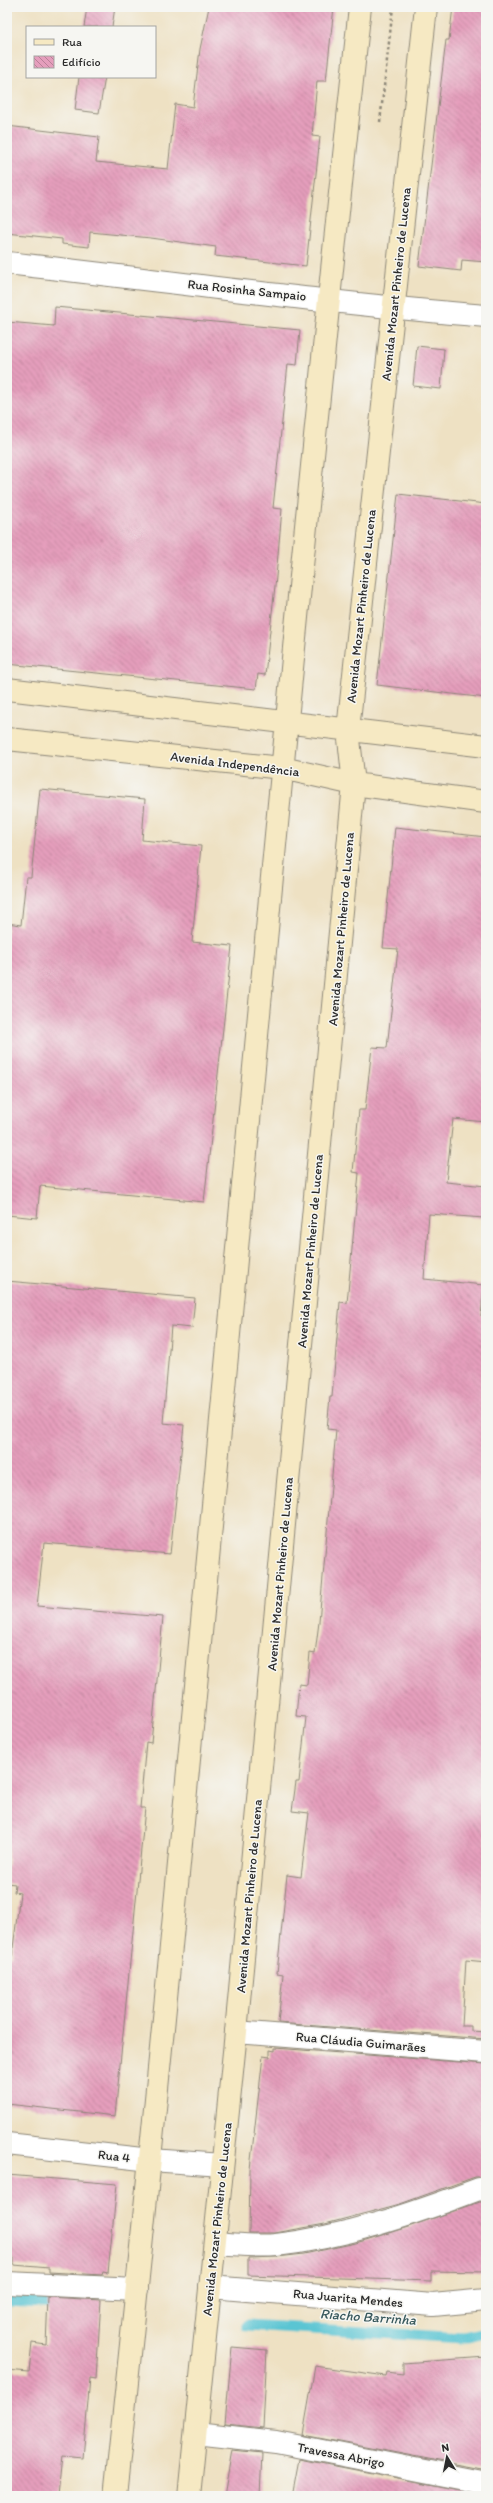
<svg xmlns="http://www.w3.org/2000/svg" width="493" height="2503" font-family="Itim,sans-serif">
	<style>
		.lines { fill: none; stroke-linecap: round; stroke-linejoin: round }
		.stream { stroke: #5ac5d3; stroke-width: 11 }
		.building { fill: url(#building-back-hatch) }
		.minor-casing { stroke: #8c8677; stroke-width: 24 }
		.secondary-casing { stroke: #8c8677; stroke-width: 24 }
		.path { stroke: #8c8677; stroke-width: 2.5; stroke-dasharray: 3 3; stroke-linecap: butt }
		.minor { stroke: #fff; stroke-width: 22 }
		.secondary { stroke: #f6e9c3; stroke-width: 22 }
		.labels { text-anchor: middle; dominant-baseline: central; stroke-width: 3; stroke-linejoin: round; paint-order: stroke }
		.street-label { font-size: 13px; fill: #2b2b2b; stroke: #f6f6f2 }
		.water-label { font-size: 14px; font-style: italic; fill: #39595d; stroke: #f6f6f2 }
	</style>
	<defs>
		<pattern id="building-back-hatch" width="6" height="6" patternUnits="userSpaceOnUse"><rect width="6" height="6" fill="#e59ebc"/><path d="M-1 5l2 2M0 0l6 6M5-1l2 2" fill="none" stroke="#ba8199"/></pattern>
	</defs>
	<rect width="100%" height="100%" fill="#f6f6f2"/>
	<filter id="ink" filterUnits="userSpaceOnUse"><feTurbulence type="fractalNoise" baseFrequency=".025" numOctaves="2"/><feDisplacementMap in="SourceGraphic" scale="8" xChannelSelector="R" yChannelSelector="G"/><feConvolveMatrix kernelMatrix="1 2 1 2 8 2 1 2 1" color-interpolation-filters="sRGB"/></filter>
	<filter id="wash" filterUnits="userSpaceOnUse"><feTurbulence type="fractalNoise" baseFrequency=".012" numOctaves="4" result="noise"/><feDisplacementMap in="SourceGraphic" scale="16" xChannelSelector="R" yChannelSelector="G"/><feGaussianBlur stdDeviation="0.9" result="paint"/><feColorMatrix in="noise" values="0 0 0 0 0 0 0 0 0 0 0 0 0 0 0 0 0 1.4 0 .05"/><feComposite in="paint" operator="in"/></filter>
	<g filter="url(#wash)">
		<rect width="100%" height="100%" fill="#eee1c3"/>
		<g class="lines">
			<path class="stream" d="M7 2301 63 2304
				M247 2325 463 2338 486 2333"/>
		</g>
		<g id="blocks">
			<path class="building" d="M87 7H115L112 27H84Z
				M209 7H334L326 81H317L312 136 320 137 306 266 215 256 216 247 151 238 90 232 89 247 62 244V239L7 233V126L99 137 96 162 168 169 175 104 193 107 200 49Z
				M453 7H486V262L462 260 461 271 419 266 446 40H449Z
				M79 77H105L99 113 75 110Z
				M55 307 300 330 297 365 288 364 273 508 282 509 276 577 265 675 258 674 256 689 7 664V322L54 326Z
				M417 346 444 349 441 389 413 386Z
				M398 494 486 504V698L377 685Z
				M40 789 145 799 142 840 201 846 192 942 232 946 204 1202 40 1186 37 1218 7 1215V923L21 925 26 877H31Z
				M395 827 486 837V1122L453 1119 446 1182 486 1186 484 1218 429 1214 424 1279 484 1285 481 1316H486V1962L466 1960 462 2026H471V2031L486 2032V2039L278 2023 283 1974 277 1973 287 1875 301 1877 309 1813 292 1811 296 1782H299L306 1717 296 1716 299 1684 307 1685 310 1653 315 1654 319 1622 336 1430 327 1429 330 1397H332L340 1302 347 1303 359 1173 353 1172 359 1110H365L372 1047 387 1048 398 949 383 948Z
				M7 1281 195 1298 192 1328 171 1326 163 1423 184 1425 170 1554 44 1543 37 1606 163 1617 151 1743 146 1742 140 1808H145L115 2116 7 2104V1955L12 1956 20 1893 14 1892 15 1884 7 1883 9 1828H7Z
				M275 2048 486 2064V2177H475L400 2204 325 2224 275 2233H249L250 2169 263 2056 270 2057V2050L275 2051Z
				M7 2175 117 2184 108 2273 103 2272 102 2275 49 2272V2268L14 2265V2258L7 2257Z
				M480 2202H486V2272L431 2271V2281L248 2275V2258L277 2257 304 2254 356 2243 408 2227Z
				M48 2297 101 2300 96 2379 90 2378 83 2458 62 2456 58 2496H7V2370L29 2372 32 2343 46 2345Z
				M232 2347 267 2350 263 2428 225 2424Z
				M486 2357V2470L303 2435 315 2366 386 2376 387 2372 403 2374V2363Z
				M232 2450 262 2453 260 2496H224Z
				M299 2459 486 2495V2496H292Z"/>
		</g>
	</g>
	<g filter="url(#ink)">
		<use href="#blocks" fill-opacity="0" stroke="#8c8677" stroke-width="1"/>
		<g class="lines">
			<g class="minor-casing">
				<path id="minor" d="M7 263C167 281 326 303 486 316
					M236 2032 486 2052
					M7 2144 151 2160 222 2165
					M215 2243C234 2244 256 2247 276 2245 346 2237 413 2214 479 2189L486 2190
					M7 2283 137 2289
					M210 2287 433 2305 486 2300
					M196 2433 276 2442 486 2483"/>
			</g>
			<g class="secondary-casing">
				<path id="secondary" d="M7 689 486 746
					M7 739 282 768 354 784 486 802
					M115 2496C204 1667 269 836 360 7
					M189 2496 236 2032 354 784 348 730 426 7"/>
			</g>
			<path class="path" d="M380 122 393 7"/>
			<use href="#minor" class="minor"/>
			<use href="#secondary" class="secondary"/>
		</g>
	</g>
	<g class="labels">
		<g class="street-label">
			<text transform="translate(396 284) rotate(-84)">Avenida Mozart Pinheiro de Lucena</text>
			<text transform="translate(247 290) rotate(6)">Rua Rosinha Sampaio</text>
			<text transform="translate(361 606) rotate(-84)">Avenida Mozart Pinheiro de Lucena</text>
			<text transform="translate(235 764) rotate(7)">Avenida Independência</text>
			<text transform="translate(341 929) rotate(-85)">Avenida Mozart Pinheiro de Lucena</text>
			<text transform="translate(310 1251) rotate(-85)">Avenida Mozart Pinheiro de Lucena</text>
			<text transform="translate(280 1574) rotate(-85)">Avenida Mozart Pinheiro de Lucena</text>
			<text transform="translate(249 1896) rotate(-85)">Avenida Mozart Pinheiro de Lucena</text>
			<text transform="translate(361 2042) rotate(5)">Rua Cláudia Guimarães</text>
			<text transform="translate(114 2156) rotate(7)">Rua 4</text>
			<text transform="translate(217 2219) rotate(-84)">Avenida Mozart Pinheiro de Lucena</text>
			<text transform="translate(348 2298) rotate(5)">Rua Juarita Mendes</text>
			<text transform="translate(341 2455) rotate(11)">Travessa Abrigo</text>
		</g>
		<g class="water-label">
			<text transform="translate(368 2317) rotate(4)">Riacho Barrinha</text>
		</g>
	</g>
	<rect width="493" height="2503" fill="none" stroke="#f6f6f2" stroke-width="24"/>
	<rect x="26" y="26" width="130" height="52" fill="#f6f6f2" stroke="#a5a5a2"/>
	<rect x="34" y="39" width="20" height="6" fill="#f6e9c3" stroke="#a5a5a2"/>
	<text x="62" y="46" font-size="12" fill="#2b2b2b">Rua</text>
	<rect x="34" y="56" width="20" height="12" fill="url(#building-back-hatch)" stroke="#a5a5a2"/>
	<text x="62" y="66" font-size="12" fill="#2b2b2b">Edifício</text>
	<g transform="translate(447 2457) rotate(350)" stroke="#f6f6f2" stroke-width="3" paint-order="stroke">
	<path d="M0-3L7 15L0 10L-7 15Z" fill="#2b2b2b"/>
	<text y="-6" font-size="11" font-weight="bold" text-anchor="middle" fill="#2b2b2b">N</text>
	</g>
</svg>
